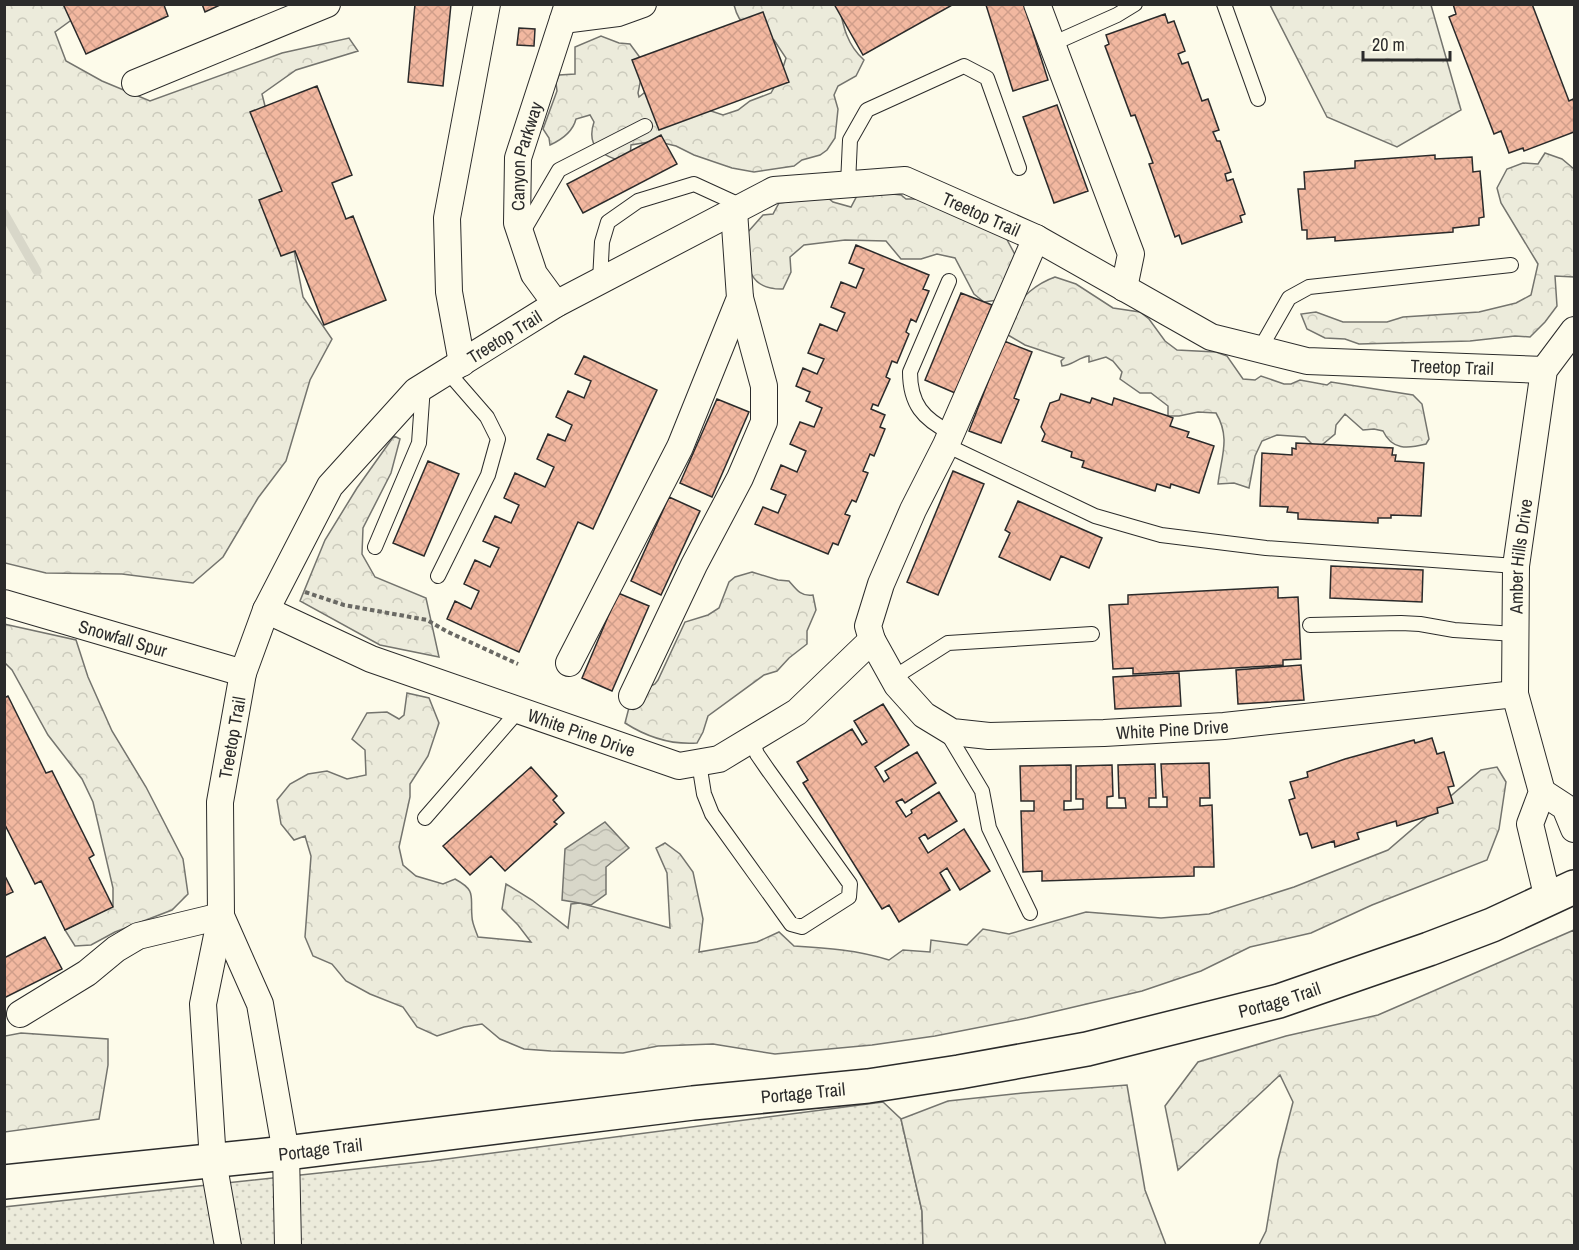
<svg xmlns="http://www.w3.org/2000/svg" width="1579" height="1250" font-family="'Archivo Narrow',sans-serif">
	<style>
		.grass { fill: url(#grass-dots); stroke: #74746e; stroke-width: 1.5 }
		.forest { fill: url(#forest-crowns); stroke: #74746e; stroke-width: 1.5 }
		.water { fill: url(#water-waves); stroke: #74746e; stroke-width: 1.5 }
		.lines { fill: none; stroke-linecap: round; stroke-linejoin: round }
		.stream { stroke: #d8d7c9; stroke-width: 9 }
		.building { fill: url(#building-cross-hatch); stroke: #2b2b2b; stroke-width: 1.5 }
		.service-casing { stroke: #2b2b2b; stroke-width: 16 }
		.minor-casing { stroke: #2b2b2b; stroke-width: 28 }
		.secondary-casing { stroke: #2b2b2b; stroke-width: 36 }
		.path { stroke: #6a6964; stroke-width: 4; stroke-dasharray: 4.5 3; stroke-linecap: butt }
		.service { stroke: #fdfbea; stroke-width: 14 }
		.minor { stroke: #fdfbea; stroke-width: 26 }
		.secondary { stroke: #fdfbea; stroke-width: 33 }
		.labels { text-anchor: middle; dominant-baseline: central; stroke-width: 4.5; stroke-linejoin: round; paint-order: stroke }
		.street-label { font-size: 18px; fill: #2b2b2b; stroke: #fdfbea }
	</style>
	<defs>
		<pattern id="grass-dots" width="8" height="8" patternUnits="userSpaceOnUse" patternTransform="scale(1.5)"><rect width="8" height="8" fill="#ecebdb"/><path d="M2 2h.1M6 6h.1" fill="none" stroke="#cbcabc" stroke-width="1.8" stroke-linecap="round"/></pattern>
		<pattern id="forest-crowns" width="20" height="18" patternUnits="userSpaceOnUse" patternTransform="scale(1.5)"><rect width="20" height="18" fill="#ecebdb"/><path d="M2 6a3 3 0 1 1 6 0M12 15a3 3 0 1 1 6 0" fill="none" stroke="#cbcabc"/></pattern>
		<pattern id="water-waves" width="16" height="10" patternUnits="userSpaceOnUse" patternTransform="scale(1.5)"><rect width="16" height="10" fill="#d8d7c9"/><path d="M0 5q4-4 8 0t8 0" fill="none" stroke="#bab9ad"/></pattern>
		<pattern id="building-cross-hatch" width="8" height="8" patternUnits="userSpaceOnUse" patternTransform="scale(1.5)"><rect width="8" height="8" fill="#f2b8a0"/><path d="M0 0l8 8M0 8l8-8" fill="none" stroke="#d09e8a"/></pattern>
	</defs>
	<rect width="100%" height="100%" fill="#fdfbea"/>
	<path class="grass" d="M883 1102 901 1119 922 1211 923 1245 5 1246 4 1207 431 1161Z"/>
	<path class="forest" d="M5 5H92L55 32 66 61 102 81 150 101 282 53 349 38 358 51 296 70 262 94 271 130 303 297 332 339 310 380 286 461 258 498 223 557 193 583 122 574 46 573 5 563Z
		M734 5H839C843 26 847 45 864 60L856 76 838 86 834 95 838 109 835 138 827 150 820 155 802 160 794 166 754 172 732 168 694 155 676 146 655 141 631 145 630 157 626 163C604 156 585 149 594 122L590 115 576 119C573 131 561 140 550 145L549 138 543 129 557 91 556 83 559 75 575 74V47L601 36 619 43 630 44 644 63 638 93 639 97 654 85 702 108 723 115 738 110 750 101 771 93 780 77 786 58 774 40C753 38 739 25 734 5Z
		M1270 5H1431L1461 110 1397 147 1327 117Z
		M1545 153 1562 159 1574 169V277L1555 276 1557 306 1545 322 1530 337 1515 336 1470 341 1359 344 1345 339 1325 338 1307 329 1301 314 1316 312 1343 322H1387L1403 317 1479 312 1516 303 1531 295 1538 264 1501 203 1497 188 1507 169 1523 163 1538 164Z
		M860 190 901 195 906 199H917L1005 236 1019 262 998 300 984 302 974 294 955 258 937 254 921 259H901L886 241 845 240 804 245 790 257 791 272 783 289C745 290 747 262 747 233L763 215 773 214 779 203 827 197 833 202 851 207Z
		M1055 277 1076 284 1113 308 1140 312 1149 319 1165 341 1177 350 1216 352 1227 356 1243 379 1255 380 1261 376 1284 384H1291L1300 380 1327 385 1331 382 1413 395 1422 404 1429 439 1426 444C1407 449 1392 450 1383 431L1374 429 1363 430 1345 414 1336 425 1335 434 1317 449 1305 437 1277 435 1262 441 1255 456 1249 488 1234 483 1218 484C1221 457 1231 438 1216 413L1198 412 1179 416H1168V406L1151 393H1140L1120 379 1122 372 1113 361 1106 357 1089 362V356C1079 357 1073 365 1062 366L1061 361 1064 358 1025 345 1008 335C1009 329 1009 321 1012 315 1019 297 1038 283 1055 277Z
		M394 436 400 439 391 473 363 528 362 554 375 577 426 598 439 657 380 645 300 601 325 540 357 488Z
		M752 572 778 580 789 581C796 589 801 597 813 595L816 610 807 631V644L789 658 777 671 764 675 708 716 703 732 697 743C671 745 647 737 625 723L632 696 655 684 658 680 685 622 708 615 719 608 729 582 735 577Z
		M4 624 76 640 88 677 112 731 146 787 183 859 188 894 172 910 115 932 91 945 75 946 65 930 113 906V888L93 802 82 779 48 735 12 670 5 663Z
		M407 693 429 698 439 723 428 756 410 784V797L399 847 403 865 416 876 443 884 455 879C477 891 470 896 472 917 472 923 476 931 478 937L531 942 518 925 502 909 506 884 532 900 568 928 571 904 580 903 670 928 667 873 656 848 665 843 680 854 693 872 703 919 699 952 757 942 779 932 794 946C827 948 857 950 889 960L903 950 930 952 931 940 967 945 983 929 1009 934 1086 912 1161 918 1209 914 1294 887 1388 850 1481 770 1497 767 1506 782 1499 829 1487 860 1372 905 1311 933 1250 947 1201 971 1142 991 1027 1018 935 1036 872 1045 775 1054 713 1044 658 1046 623 1053 551 1051 524 1049 500 1039 482 1024 464 1027 437 1036 417 1027 403 1007 370 994 346 981 332 964 313 956 305 937 311 856 305 836 294 840 281 824 277 800 290 784 308 774 327 771 347 779 366 775 365 750 352 739 367 713 387 712 399 719 404 715Z
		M1574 930V1245H1259L1266 1231 1278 1160 1293 1102 1280 1075 1178 1170 1165 1106 1198 1062 1286 1036 1378 1015Z
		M21 1033 108 1039V1065L99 1119 5 1132V1036Z
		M1127 1085 1145 1190 1166 1245H923L922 1211 901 1119 948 1101 1023 1093Z"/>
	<path class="water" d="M605 822 629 848 606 867V894L591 905 562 900 565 849Z"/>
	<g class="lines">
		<path class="stream" d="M4 213 37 271"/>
	</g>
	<path class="building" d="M63 4H165L164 5 168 16 86 54Z
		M202 4H222L205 12Z
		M415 4H451L443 86 408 82Z
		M834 4H954L863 55Z
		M989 4H1024L1048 80 1013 91 986 5Z
		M1453 4H1532L1569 101 1573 99 1574 103V132L1524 151 1523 148 1509 153 1501 131 1494 134 1449 17 1456 14Z
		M763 12 789 82 659 130 632 60Z
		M1165 14 1168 23 1174 21 1185 51 1178 54 1182 64 1188 62 1202 101 1208 99 1219 130 1213 132 1217 141H1220L1231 172 1225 174 1227 181 1233 179 1245 214 1240 216 1242 222 1182 244 1179 235 1175 237 1149 164 1153 163 1135 115 1131 116 1105 46 1109 44 1106 35Z
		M519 28 535 29 534 46 517 45Z
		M317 86 352 175 332 183 346 219 353 216 386 300 324 325 295 251 281 256 259 200 282 191 250 112Z
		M1057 105 1088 191 1054 203 1023 117Z
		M661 135 677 164 583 213 567 184Z
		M1435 155V159L1472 157 1473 172 1480 171 1484 217 1479 218V225L1453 228V232L1335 241V237L1307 239V230H1302L1298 189H1305L1304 172 1355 168V161Z
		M856 245 929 275 923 289 929 291 916 322 911 319 906 332 909 334 897 363 892 361 886 377 890 379 878 406 873 404 871 409 885 415 880 427 885 429 874 456 870 454 863 471 868 473 856 502 852 500 845 514 850 516 838 545 833 543 828 554 755 524 763 507 778 513 786 495 771 489 781 465 797 472 806 451 790 444 800 422 814 427 822 408 806 401 810 392 796 386 803 368 817 374 824 359 808 353 820 324 837 331 845 313 831 307 841 282 856 288 864 269 849 263Z
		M961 293 992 305 955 393 925 380Z
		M1004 341 1032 352 1014 398 1019 400 1001 443 969 431Z
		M584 356 657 390 593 529 578 522 519 652 447 619 455 601 471 609 479 591 464 584 475 560 490 567 499 548 483 541 495 516 511 523 519 505 504 498 515 473 545 487 554 467 537 459 548 434 565 441 572 425 556 417 568 391 584 398 591 381 575 374Z
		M1061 394 1090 403 1092 398 1112 405 1114 398 1168 416 1173 418 1170 426 1189 432 1187 437 1214 446 1199 493 1171 484 1170 488 1157 484 1155 491 1082 467 1084 461 1071 457 1072 452 1042 441 1045 434 1041 427 1050 403 1059 400Z
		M717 399 749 412 712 497 680 483Z
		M1296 443 1393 448 1392 455H1396L1395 461 1424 463 1421 516 1391 515V518H1378V523L1298 519V513L1287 512 1288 507 1260 506 1262 453 1292 455V448L1296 449Z
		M428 461 459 474 424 556 393 543Z
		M953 471 984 484 938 595 907 582Z
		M669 497 700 511 661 595 631 581Z
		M1018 501 1102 538 1089 568 1061 556 1050 580 999 557 1010 533 1005 530Z
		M1331 566 1423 570 1422 602 1330 598Z
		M1278 587V598L1298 597 1301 659 1283 660V665L1133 674V668L1113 669 1109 605 1128 604V595Z
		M618 593 649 606 612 691 582 678Z
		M1301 665 1304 700 1238 704 1236 670Z
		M1179 673 1181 706 1115 709 1113 677Z
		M8 696 46 773 52 771 94 855 89 858 113 907 65 930 41 881 35 884 4 823V698Z
		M883 704 909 745 875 767 884 782 889 778 885 771 917 752 936 783 905 803 902 799 896 802 906 817 912 813 911 810 939 792 957 821 928 839 925 834 919 838 928 853 964 829 990 871 960 890 947 868 940 873 950 890 899 922 889 905 882 909 803 783 808 780 797 762 852 729 862 745 867 742 854 721Z
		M1432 738 1437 754 1444 752 1454 786 1448 787 1453 803 1437 808 1438 813 1397 826 1396 821 1357 833 1359 839 1335 847 1334 841 1312 848 1307 833 1300 835 1289 800 1295 798 1290 782 1308 777 1307 772 1345 759 1414 740 1415 743Z
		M1209 763 1210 798H1200V806L1212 805 1214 867H1194V876L1042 881V871L1023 872 1021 811H1034V801H1021L1020 766 1071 765V801H1064V810L1083 809V799H1076V766L1112 765 1113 796 1107 797V808H1126L1125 798H1119L1118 765 1155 764 1156 798H1149V807H1167V797H1163L1161 764Z
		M531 767 557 796 553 800 564 813 554 822 557 824 505 871 491 856 470 875 443 846Z
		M4 874 13 892 4 896Z
		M45 937 62 969 4 998V958Z"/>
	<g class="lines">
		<g class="service-casing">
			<path id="service" d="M1224 4 1258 99
				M1052 44 1117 15 1135 4
				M848 184 850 140 867 110 964 66 987 78 1019 168
				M521 235 559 170 645 126
				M600 281 602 242 608 222 638 201 694 184 742 206
				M949 281 910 372C910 404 923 419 951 433
				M1260 349 1289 298 1309 287 1511 265
				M946 445 1095 516 1161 535 1266 548 1516 566
				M375 547 419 443 423 386
				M438 576 488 475 498 439 487 417 447 371
				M1310 625 1401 623 1420 624 1454 630 1515 634
				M893 678 948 643 1092 634
				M946 731 982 791 989 828 1030 913
				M699 763 704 794 712 814 791 924 802 927 849 897 850 884 768 770 757 754 752 740
				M425 818 519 710"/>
		</g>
		<g class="minor-casing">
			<g id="minor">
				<path d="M1037 4 1131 254 1124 288"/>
				<path d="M563 20 618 13 643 4"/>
				<path d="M135 83 327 4"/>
				<path id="s1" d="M1036 238 946 445 913 510 881 584 868 626 872 640 897 685 924 715 952 732 989 736 1104 733 1224 726 1515 694"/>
				<path id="s2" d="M556 304 534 274 517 223 518 158 568 4"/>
				<path d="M462 363 449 292 447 218 487 4"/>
				<path id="s3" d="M4 603 243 673"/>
				<path id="s4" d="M266 610 371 659 679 766 719 759 797 712 872 640"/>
				<path d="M569 663 680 447 740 298 734 211"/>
				<path d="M632 696 694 565 740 478 764 422V386L740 298"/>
				<path d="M1542 792 1565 807 1574 829"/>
				<path id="s5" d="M1548 899 1530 824 1542 792 1515 694 1516 566 1544 370 1574 330"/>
				<path d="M221 916 260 1004 286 1153 288 1246"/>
				<path d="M20 1014 87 973 116 949 138 936 221 916"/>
				<path id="s6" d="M228 1246 213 1161 203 1004 221 916 220 802 243 673 266 610 330 486 416 391 556 304 774 190 905 180 1036 238 1211 337 1307 361 1544 370"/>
			</g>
		</g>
		<g class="secondary-casing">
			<g id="secondary">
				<path id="s7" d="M4 1182 286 1153 693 1103 868 1086 959 1072 1087 1049 1279 1001 1429 949 1492 925 1574 887"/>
			</g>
		</g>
		<path class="path" d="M305 592 344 605 427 620 448 632 518 664"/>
		<use href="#service" class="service"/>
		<use href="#minor" class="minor"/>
		<use href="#secondary" class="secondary"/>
	</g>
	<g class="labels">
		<g class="street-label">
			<text stroke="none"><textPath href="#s2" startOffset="159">Canyon Parkway</textPath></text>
			<text stroke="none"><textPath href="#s6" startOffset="1539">Treetop Trail</textPath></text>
			<text stroke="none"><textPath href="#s6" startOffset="1017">Treetop Trail</textPath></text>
			<text stroke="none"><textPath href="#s6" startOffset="2044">Treetop Trail</textPath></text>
			<text stroke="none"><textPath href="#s5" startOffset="351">Amber Hills Drive</textPath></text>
			<text stroke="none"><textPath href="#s3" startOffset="124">Snowfall Spur</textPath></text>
			<text stroke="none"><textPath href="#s1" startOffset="783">White Pine Drive</textPath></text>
			<text stroke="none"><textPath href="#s4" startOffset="339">White Pine Drive</textPath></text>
			<text stroke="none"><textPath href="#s6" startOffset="513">Treetop Trail</textPath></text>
			<text stroke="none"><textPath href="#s7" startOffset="1290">Portage Trail</textPath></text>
			<text stroke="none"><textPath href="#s7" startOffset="804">Portage Trail</textPath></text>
			<text stroke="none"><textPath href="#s7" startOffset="318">Portage Trail</textPath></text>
		</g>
	</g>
	<rect width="1579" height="1250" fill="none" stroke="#2b2b2b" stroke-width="12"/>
	<path d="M1363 51v9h87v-9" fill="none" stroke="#2b2b2b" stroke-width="3"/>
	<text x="1372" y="51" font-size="18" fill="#2b2b2b" stroke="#fdfbea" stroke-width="4.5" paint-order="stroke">20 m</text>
</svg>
